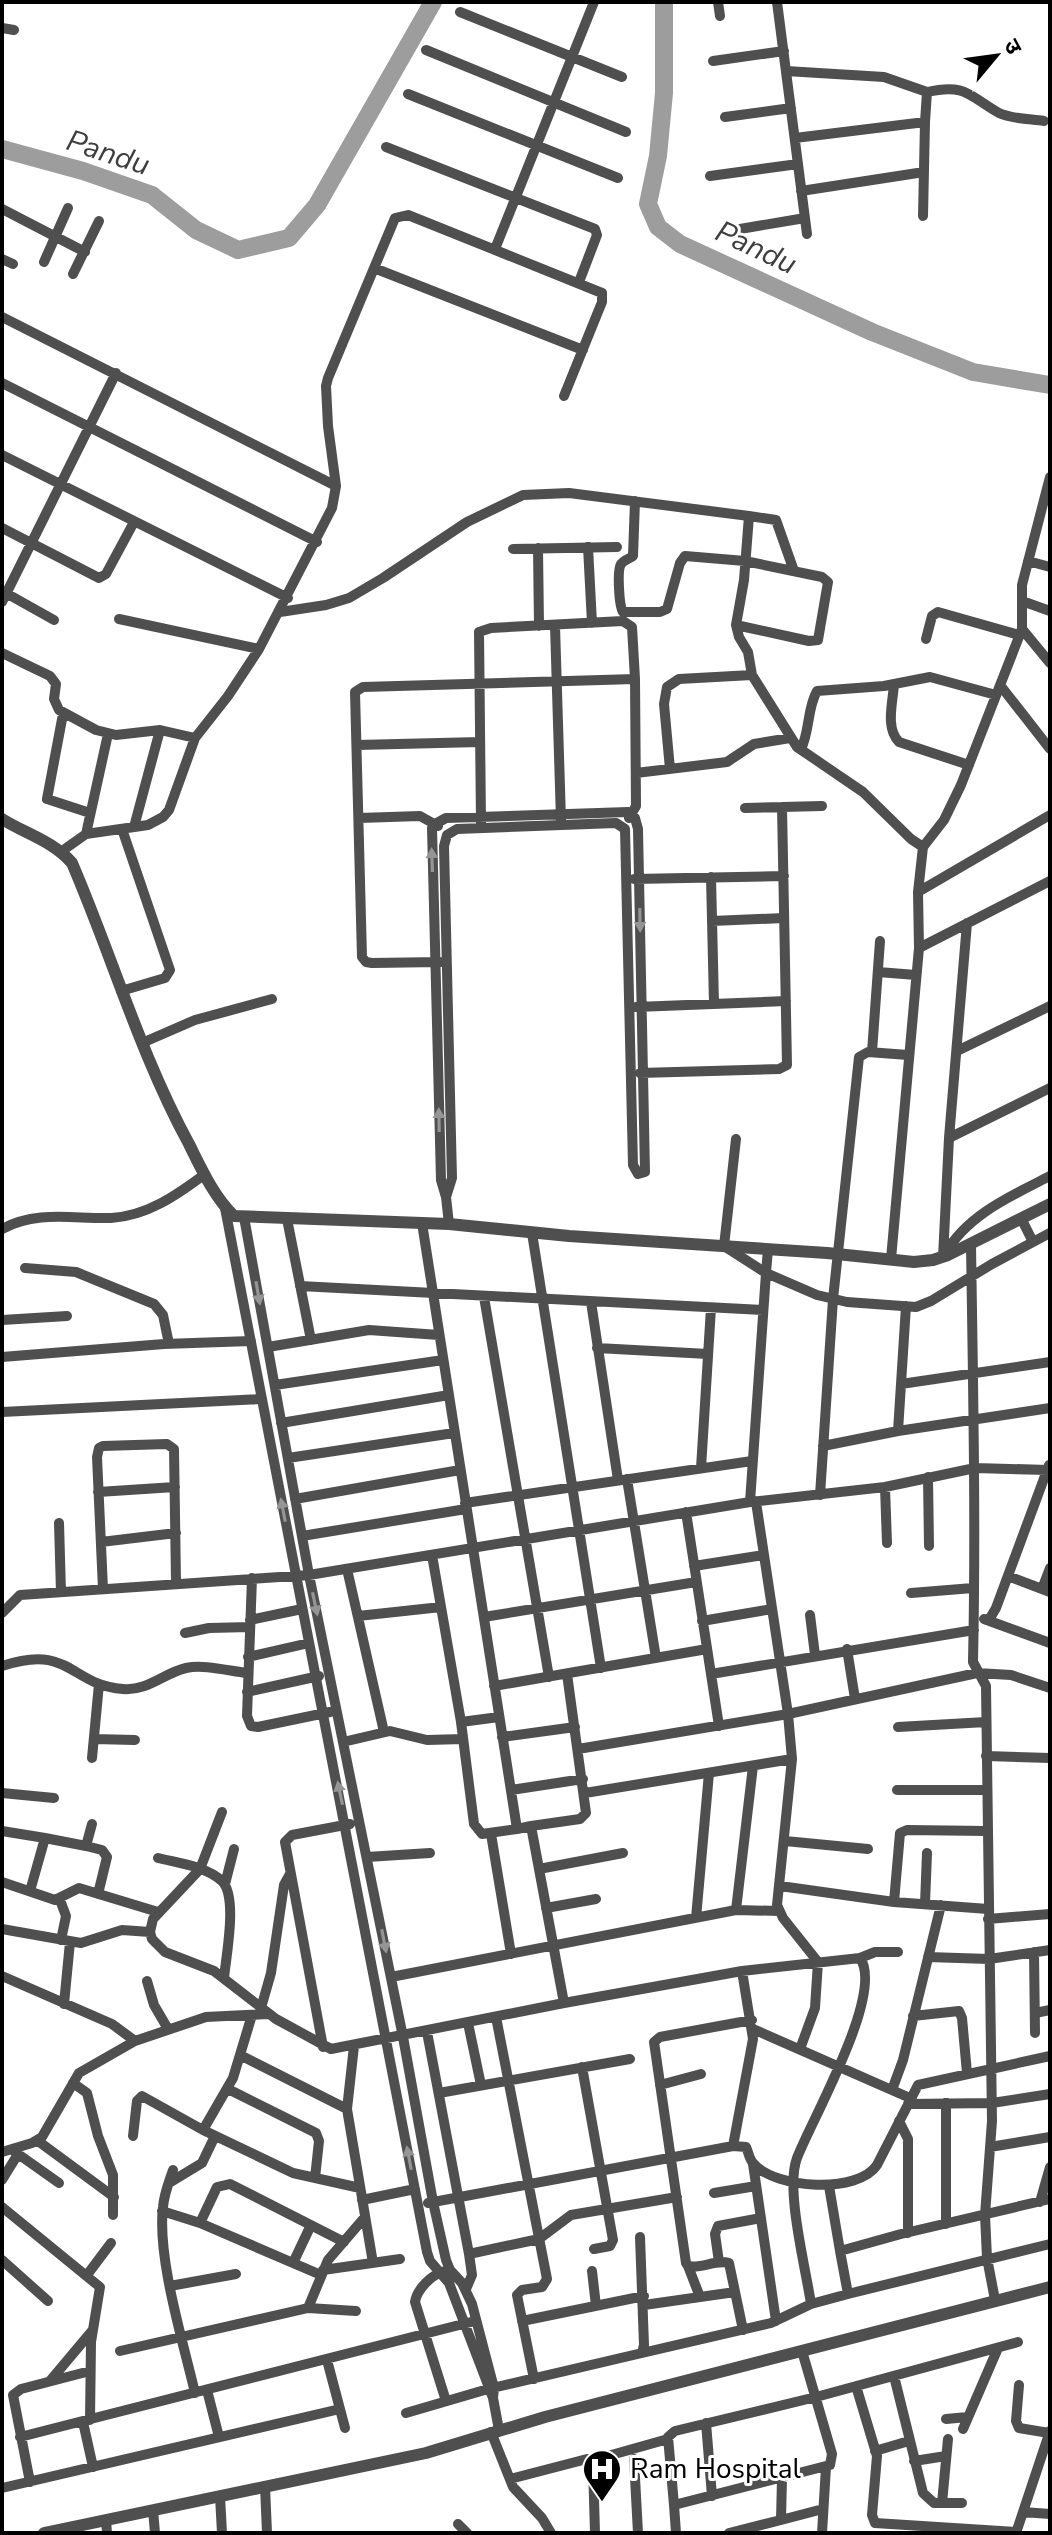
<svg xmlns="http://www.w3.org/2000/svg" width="1052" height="2535" font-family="'Nunito Sans','Noto Sans Devanagari',sans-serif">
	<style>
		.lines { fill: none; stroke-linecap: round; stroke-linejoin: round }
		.river { stroke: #9d9d9d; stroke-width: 18 }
		.minor { stroke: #4f4f4f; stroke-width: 10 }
		.tertiary { stroke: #4f4f4f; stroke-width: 12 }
		.oneway { fill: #959595 }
		.labels { text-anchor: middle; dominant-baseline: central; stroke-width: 6; stroke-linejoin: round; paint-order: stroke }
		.poi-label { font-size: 28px; fill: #000; stroke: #fff; text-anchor: start }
		.water-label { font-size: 30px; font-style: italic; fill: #3e3e3e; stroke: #fff }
	</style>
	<rect width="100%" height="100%" fill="#fff"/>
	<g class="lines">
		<path class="river" d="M664 2V93L658 156 648 204 658 227 680 244 872 332 973 372 1050 385
			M2 149 83 171 152 195 196 230 238 250 289 238 317 205 433 2"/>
		<path class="minor" d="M718 2 720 16
			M777 2 807 234
			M460 12 622 77
			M2 28 14 30
			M426 50 626 132
			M713 61 784 51
			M786 71 884 77 927 92 925 122
			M927 92C966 83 969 96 999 113 1011 119 1031 119 1044 121
			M408 94 618 178
			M725 117 791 108
			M795 138 925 122 923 216
			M386 147 595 229 597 235 579 282
			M710 176 798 164
			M801 191 924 172
			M2 209 85 252
			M740 229 805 218
			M495 249 594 2
			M2 259 13 264
			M44 262 68 208
			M374 268 583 350
			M73 274 99 221
			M2 317 336 486
			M2 383 317 542
			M2 455 288 598
			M635 501 633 556C629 559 624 560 621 564 617 570 619 606 623 612H660L667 609 680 563 685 556 745 561 822 577 828 582 818 640 809 641 736 625
			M749 516 776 520 794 571
			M2 528 99 578 106 574 134 522
			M588 547 592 623
			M538 548 539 626
			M513 549 617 547
			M1028 561 1050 567
			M4 592 54 620
			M1022 601 1050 611
			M2 602 116 373
			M280 612 326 605 349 598 383 578 467 522 523 495 569 493 749 516 744 580 736 625 739 637 748 652 752 675 797 747 863 792 911 839 923 847
			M119 619 259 649
			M555 626 561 820
			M1022 629 1050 663
			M926 639 932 616 938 612 1019 635
			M2 653 50 676 56 684 54 699 59 710 96 730 116 735 160 730 195 738
			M894 684C893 702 885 728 899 742L969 765
			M1000 685 1050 749
			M63 714 47 799 90 813
			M357 745 480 742
			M801 749C810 731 807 708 817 691L884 686 930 677 996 695
			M670 769 664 704 667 687 679 679 752 675
			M636 773 727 762 754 744 790 738
			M745 808 822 806
			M359 818 420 816 438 826
			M481 823 479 632 491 628 623 621 632 627 635 679 636 806 629 818
			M134 827 160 730
			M86 834 108 734
			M62 851 86 834 148 825 163 817 169 810 195 738 228 696 259 649 332 508 336 486 328 426 326 386 328 378 395 218 408 215 602 293V302L564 396
			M711 877 714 1004
			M634 879 784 876
			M918 892 1050 815
			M712 921 784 918
			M919 948 1050 881
			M440 962 372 963 366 962 362 957 355 692 363 687 635 679
			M878 972 916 975
			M121 991 165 978 170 970 122 829
			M636 1007 786 1001
			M142 1043 195 1020 272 999
			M957 1051 1050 1006
			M872 1052 880 941
			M640 1073 779 1069 787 1065 782 807
			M949 1138 1050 1088
			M736 1139 724 1246 766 1273 750 1502 885 1487 975 1468 1048 1470
			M446 1197 452 1178 444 846 447 835 457 829 616 823 625 829 633 1165 638 1174 645 1172 638 829 635 818 628 812 446 818 435 824 432 828 441 1180 446 1197 449 1224
			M225 1208 427 2252 430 2261 449 2283 493 2398 494 2388 472 2304 462 2283 450 2270 446 2260 433 2202 403 2037 309 1575 244 1217
			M1021 1218 1033 1242
			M287 1219 311 1340
			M422 1223 517 1829 531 1826 564 2003
			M2 1229C37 1210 73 1219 111 1218 147 1216 177 1195 205 1174
			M532 1233 601 1668
			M971 1244C973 1383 976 1523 973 1662L986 1686 992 2121 985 2215 987 2258 995 2300
			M768 1249 766 1273 817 1295 847 1302 916 1307 931 1301 992 1264 1050 1233
			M945 1254C967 1215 1011 1196 1050 1176
			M943 1257 949 1138 967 923
			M891 1259 919 948 918 892 923 847 944 820 961 785 1022 629V585L1050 477
			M25 1268 76 1272 154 1304 163 1315 169 1344
			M300 1286 763 1310
			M484 1297 549 1677
			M591 1302 618 1480
			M2 1320 67 1316
			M268 1347 369 1330 439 1335
			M597 1348 708 1354
			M2 1357 164 1344 251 1341
			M901 1384 1050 1362
			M275 1385 443 1360
			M2 1412 261 1399
			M281 1423 449 1395
			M898 1431 1050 1408
			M823 1446 898 1431 906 1306
			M288 1458 454 1433
			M701 1468 711 1308
			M928 1477 929 1546
			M627 1479 656 1658
			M885 1487 887 1543
			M98 1492 175 1487
			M820 1495 833 1299 859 1057 868 1052 908 1055
			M295 1499 460 1470
			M756 1502 788 1714 792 1759 777 1905 783 1918 818 1962 815 2008 800 2049
			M465 1503 752 1461
			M686 1512 719 1726
			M59 1523 61 1592
			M302 1536 466 1509
			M101 1542 176 1533
			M432 1555 461 1722 474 1824 482 1834 517 1829
			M694 1566 764 1555
			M347 1569 384 1732
			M1008 1576 1050 1592
			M252 1578 247 1716 251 1726 258 1727 330 1712
			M103 1589 97 1457 99 1448 103 1446 167 1444 174 1449 176 1582
			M1042 1589 1050 1568
			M911 1593 973 1588
			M2 1613 20 1595 309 1575 750 1502
			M810 1615 815 1655
			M358 1616 441 1607
			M484 1617 696 1582
			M984 1619 1050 1643
			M250 1620 302 1609
			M989 1620 996 1608 1049 1465
			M702 1621 772 1609
			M185 1633 209 1628 250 1627
			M847 1649 855 1699
			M248 1657 309 1643
			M2 1666C71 1643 69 1685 123 1689 148 1691 164 1673 186 1668 204 1664 229 1671 247 1673
			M711 1674 974 1630
			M494 1686 707 1649
			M247 1692 319 1676
			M461 1722 499 1717
			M898 1727 986 1722
			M502 1737 575 1727
			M94 1739 135 1740
			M343 1742 390 1731 427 1740 463 1739
			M578 1749 788 1714 977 1673 1011 1675 1050 1688
			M986 1756 1050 1758
			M92 1758 99 1684
			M511 1790 583 1779
			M897 1790H987
			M2 1793 54 1798
			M585 1793 792 1759
			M222 1812 200 1869 153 1919 150 1932 152 1939 165 1952 214 1971 276 2019 331 2049 564 2003 742 1971 860 1958C885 1993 812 2119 797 2158 785 2189 806 2269 811 2304L848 2294
			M92 1824 86 1846 102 1850 107 1857 98 1894
			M531 1826 580 1819 586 1813 567 1674
			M2 1831 45 1838
			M987 1831 907 1830 900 1833 894 1902 988 1909
			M491 1834 511 1954
			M785 1841 868 1849
			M367 1857 430 1853
			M158 1858C178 1863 206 1866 222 1881 238 1897 226 1956 224 1978
			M539 1869 623 1853
			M2 1882 55 1900 79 1888 158 1912
			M225 1884 234 1849
			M780 1886 894 1902
			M30 1891 45 1838 86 1846
			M60 1900 66 1916 61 1940
			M925 1904 927 1853
			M546 1908 596 1899
			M736 1910 753 1766
			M696 1918 709 1773
			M988 1919 1050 1914
			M2 1929 81 1943 122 1930 150 1932
			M1034 1952 1035 2033
			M928 1957 989 1959 1050 1950
			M860 1958 875 1952H898
			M2 1976 112 2024 135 2041
			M391 1977 736 1910 779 1911
			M147 1981 154 2005 168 2029
			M64 2004 70 1942
			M261 2008 271 1973 284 1885 290 1874
			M1035 2013 1050 2010
			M913 2016 959 2011 962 2018 967 2073
			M496 2017 547 2279 542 2287 522 2290 517 2295 534 2379
			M468 2023 481 2085
			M753 2029 910 2098
			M427 2032 469 2254 472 2275 466 2289
			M354 2046 347 2109 373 2263
			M323 2047 285 1842 292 1835 350 1824
			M240 2055 347 2109
			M582 2067 613 2240 610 2246 594 2249
			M73 2083 87 2093 98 2136 113 2175V2215
			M660 2085 701 2074
			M228 2089 316 2133 319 2141 315 2178
			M892 2090 903 2060 941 1905
			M439 2093 630 2059
			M908 2104 992 2103 1050 2094
			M899 2121 908 2139V2233
			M203 2130 293 2173 360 2188
			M133 2136 137 2101 142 2096 203 2130 233 2078 252 2015
			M38 2141 114 2197
			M733 2146 753 2039 742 1971
			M990 2147 1050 2137
			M2 2152 32 2143 42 2137 79 2073 135 2041 206 2017 269 2014
			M18 2154 59 2183
			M753 2164 776 2321
			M173 2170C169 2182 164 2194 163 2207 157 2258 183 2341 195 2393
			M2 2180 18 2154 15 2152
			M169 2183 202 2163 215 2136
			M829 2186 840 2251
			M714 2193 756 2186
			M1050 2199 901 2234 840 2251 848 2294 1050 2244
			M362 2200 415 2189
			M1040 2202 1050 2167
			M428 2203 733 2146 746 2147C749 2153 749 2160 754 2164 776 2189 858 2194 877 2165L918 2085 1050 2056
			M2 2207 100 2287 91 2342 90 2420
			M162 2211 200 2223 321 2275
			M200 2223 217 2187 230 2184 344 2242
			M946 2224V2103
			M469 2254 539 2239 571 2215 677 2197
			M2 2260 48 2301
			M719 2262 715 2234 718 2226 761 2218
			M293 2263 311 2225
			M688 2266 700 2297
			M323 2270 400 2259
			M445 2271C432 2274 417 2289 415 2302L446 2401
			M592 2271 596 2306
			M87 2275 111 2243
			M170 2286 236 2274
			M644 2305 735 2292
			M308 2308 356 2311
			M522 2321 644 2296
			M743 2330 729 2263C716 2259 702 2269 688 2266L686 2263 654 2042 660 2037 752 2020
			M120 2351 308 2308 328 2260 365 2217
			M642 2353 771 2323 811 2304
			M327 2360 345 2428
			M894 2376 923 2493 934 2503H962
			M50 2381 92 2331
			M1019 2385 1016 2421 1019 2428 1049 2433
			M856 2386 877 2456 872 2515 875 2523 1016 2532
			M207 2390 219 2437
			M493 2398 499 2430
			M406 2413 488 2389 642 2353 644 2345 640 2237
			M946 2419 968 2417
			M83 2422 93 2467
			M706 2423 712 2496
			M963 2429 998 2348
			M491 2432 513 2487 542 2518 551 2533
			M20 2437 471 2322
			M875 2451 909 2441
			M634 2459 638 2533
			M590 2461 668 2439
			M914 2461 946 2456
			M510 2479 587 2459 593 2465 595 2533
			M30 2482 13 2395 21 2389 90 2371
			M265 2486 267 2533
			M2 2488 340 2409
			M220 2496 222 2533
			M942 2503 948 2439
			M674 2505 668 2437 675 2431 816 2397 1018 2342
			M153 2510 155 2533
			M1023 2512 1050 2514
			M106 2520 107 2533
			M781 2520 823 2509
			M458 2524 467 2533
			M676 2533 674 2505 830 2465 832 2454 802 2351
			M729 2533 781 2520 782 2478
			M822 2533 826 2467
			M1016 2533 1050 2431"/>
		<path class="tertiary" d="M2 819C26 834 53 841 72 863 112 956 140 1054 189 1144 201 1168 214 1197 234 1216L449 1224 569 1236 827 1253 914 1262 933 1260 948 1255 1050 1204
			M44 2533 426 2453 545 2417 1050 2287"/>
	</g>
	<defs><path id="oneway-solid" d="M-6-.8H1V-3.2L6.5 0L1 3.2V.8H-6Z" transform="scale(2)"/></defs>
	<g class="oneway">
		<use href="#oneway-solid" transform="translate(432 860) rotate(-92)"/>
		<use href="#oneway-solid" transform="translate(640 920) rotate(89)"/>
		<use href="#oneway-solid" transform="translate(439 1120) rotate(-91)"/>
		<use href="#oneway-solid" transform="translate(258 1293) rotate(80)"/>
		<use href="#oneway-solid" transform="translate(283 1510) rotate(-101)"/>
		<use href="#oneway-solid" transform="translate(315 1604) rotate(78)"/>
		<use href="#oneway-solid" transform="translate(340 1793) rotate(-102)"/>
		<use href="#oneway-solid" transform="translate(384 1941) rotate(79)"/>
		<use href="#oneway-solid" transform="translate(409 2158) rotate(-101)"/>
	</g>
	<defs>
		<g id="hospital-pin" transform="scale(2)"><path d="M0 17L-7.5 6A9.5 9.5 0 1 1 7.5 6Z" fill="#000" stroke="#fff"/><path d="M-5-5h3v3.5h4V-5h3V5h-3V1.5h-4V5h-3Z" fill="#fff"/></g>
	</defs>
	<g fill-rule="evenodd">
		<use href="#hospital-pin" x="602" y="2469"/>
	</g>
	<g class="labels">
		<g class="poi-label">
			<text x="630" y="2469">Ram Hospital</text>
		</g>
		<g class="water-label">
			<text transform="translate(108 153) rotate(18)">Pandu</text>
			<text transform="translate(756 248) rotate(25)">Pandu</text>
		</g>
	</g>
	<rect width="1052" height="2535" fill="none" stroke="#000000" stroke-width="8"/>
	<g transform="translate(996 56) rotate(61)" stroke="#ffffff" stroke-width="6" paint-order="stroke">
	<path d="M0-6L14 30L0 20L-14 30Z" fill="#000000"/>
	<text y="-12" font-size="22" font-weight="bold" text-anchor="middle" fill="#000000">उ</text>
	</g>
</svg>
